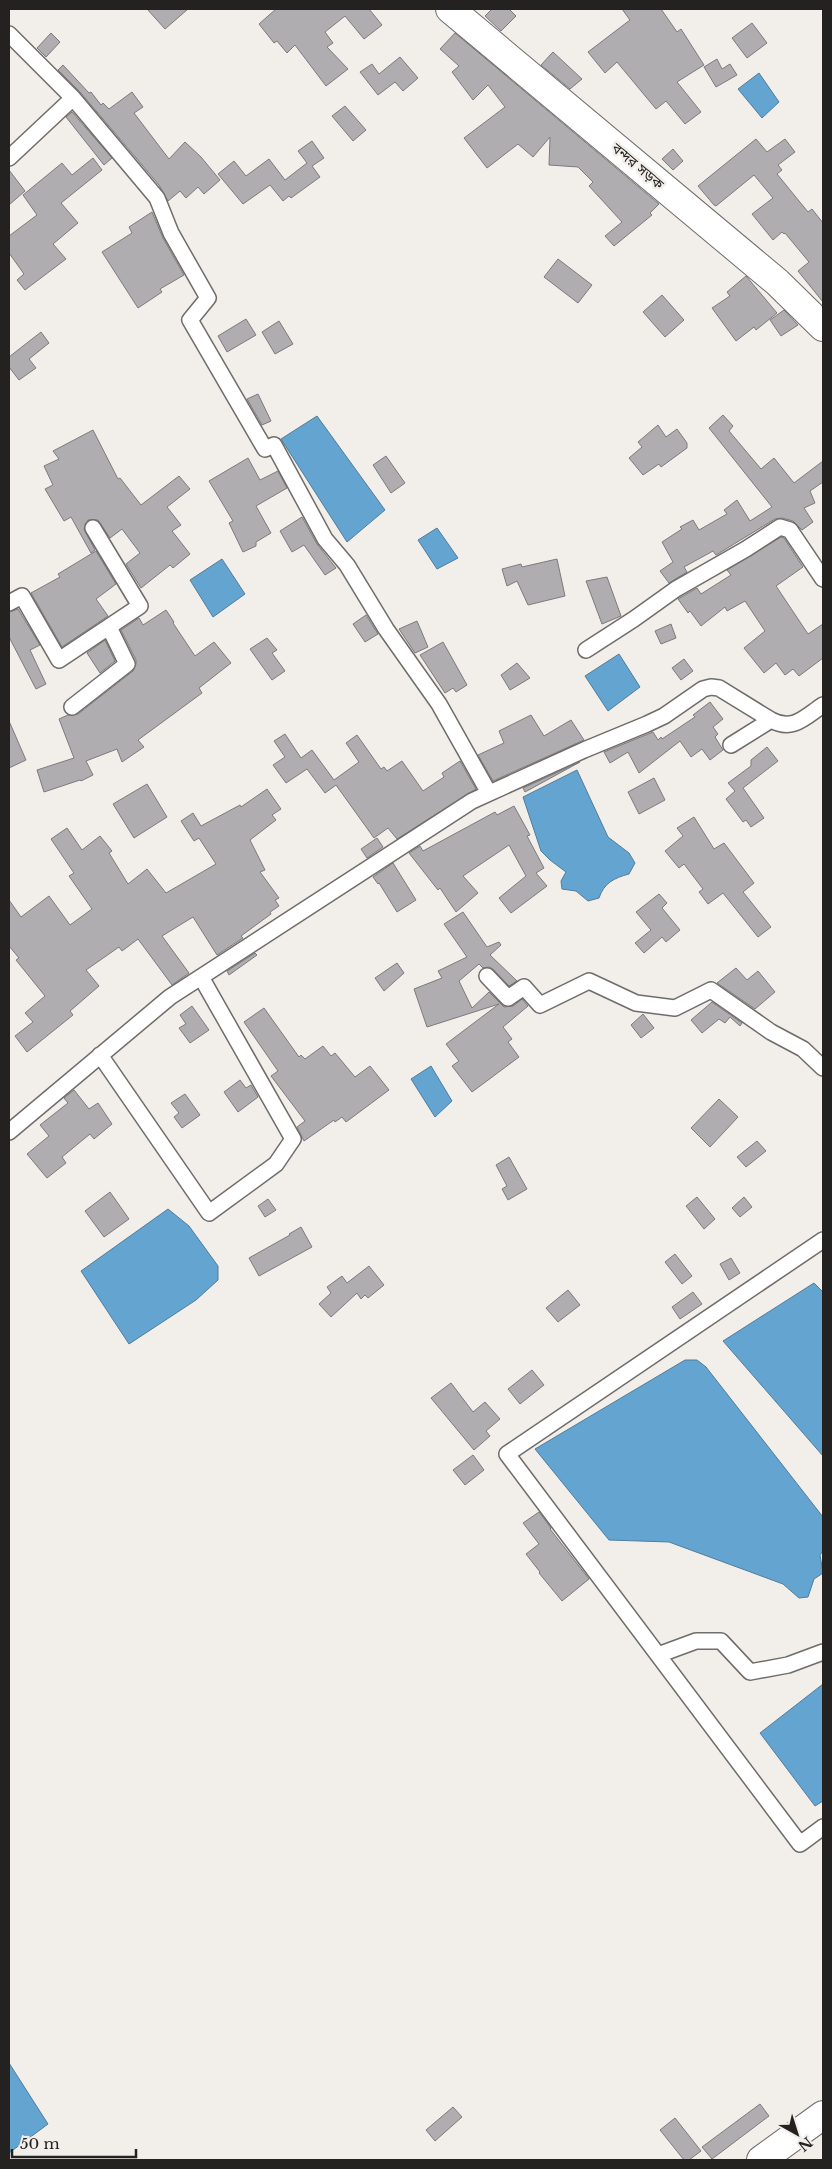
<svg xmlns="http://www.w3.org/2000/svg" width="832" height="2169" font-family="'Libre Baskerville','Noto Sans Bengali',serif">
	<style>
		.water { fill: #64a4d0; stroke: #517d9c }
		.building { fill: #b0adb1; stroke: #7d7a7e }
		.lines { fill: none; stroke-linecap: round; stroke-linejoin: round }
		.street-casing { stroke: #706c69; stroke-width: 18 }
		.highway-casing { stroke: #706c69; stroke-width: 30 }
		.street { stroke: #fff; stroke-width: 15 }
		.highway { stroke: #fff; stroke-width: 28 }
		.labels { text-anchor: middle; dominant-baseline: central; stroke-width: 5; stroke-linejoin: round; paint-order: stroke }
		.street-label { font-size: 14px; fill: #242221; stroke: #f2eeea }
	</style>
	<rect width="100%" height="100%" fill="#f2eeea"/>
	<path class="water" d="M759 73 779 102 762 118 738 89Z
		M317 416 385 510 347 542 281 439Z
		M437 528 458 558 437 569 418 540Z
		M222 559 245 594 213 617 190 580Z
		M619 654 640 687 608 711 585 676Z
		M577 770 608 837 629 853 635 863 629 874C614 878 604 883 599 898L588 901 576 891 562 889 561 881 566 872 550 860 541 851 523 797Z
		M431 1066 452 1101 435 1117 411 1079Z
		M168 1209 189 1226 218 1266V1280L196 1300 129 1344 81 1271Z
		M814 1283 823 1292V1456L723 1341Z
		M685 1360H697L706 1367 823 1517V1551L820 1555 823 1573 814 1579 808 1597 799 1598 783 1584 669 1542 609 1540 535 1449Z
		M823 1684V1801L815 1806 760 1733Z
		M9 2063 48 2124 9 2153Z"/>
	<path class="building" d="M147 9H188L165 29Z
		M276 9H369L382 25 364 39 345 16 325 32 333 43 327 47 348 69 326 86 295 45 287 53 277 41 274 43 259 24Z
		M492 9H509L516 16 501 31 485 16Z
		M622 9H661L677 32 681 29 704 65 677 82 701 112 685 124 666 101 656 109 617 62 605 73 588 52 630 20Z
		M752 23 767 43 747 58 732 38Z
		M51 33 60 42 46 57 37 48Z
		M455 33 659 204 650 213 652 215 614 246 605 236 622 222 589 186 593 182 578 167 549 165 550 137 533 157 518 144 487 168 464 138 505 107 488 85 473 100 452 72 459 66 440 49Z
		M553 52 582 79 570 89 541 65Z
		M400 57 418 78 403 91 395 82 378 95 360 72 372 64 379 74Z
		M717 59 722 69 730 64 737 75 716 87 704 67Z
		M63 65 89 93 91 92 101 105 103 103 109 109 132 92 143 107 134 113 169 159 185 142 201 157 220 180 204 194 198 187 186 198 180 191 168 201 159 185 80 92 58 70Z
		M345 106 366 130 353 141 332 116Z
		M72 112 112 158 104 165 66 117Z
		M756 139 767 152 785 139 795 152 778 165 782 170 777 174 808 212 812 209 823 223V302L798 271 809 262 785 233 784 234 782 232 773 240 752 214 773 198 754 175 716 206 714 205 698 186Z
		M312 141 324 158 312 166 320 177 291 198 289 196 283 201 270 185 243 204 218 174 234 161 246 176 269 159 285 180 307 163 298 151Z
		M673 149 683 161 673 170 662 159Z
		M93 158 102 170 61 203 78 223 53 244 66 259 25 290 17 280 24 274 9 253V236L37 215 23 195 62 163 72 175Z
		M9 170 25 191 9 205Z
		M152 212 163 238 184 275 160 289 162 292 138 308 102 252 132 233 129 227Z
		M558 259 592 285 578 303 544 277Z
		M746 276 777 313 756 330 754 327 736 341 712 308 730 296 727 292Z
		M662 295 684 320 665 337 643 312Z
		M784 310 798 325 781 336 770 320Z
		M246 319 256 335 227 352 218 336Z
		M279 321 293 344 275 354 262 332Z
		M41 332 49 343 29 359 36 368 19 380 9 367V357Z
		M258 394 271 421 262 425 247 399Z
		M723 415 733 426 729 431 761 469 774 458 794 483 823 461V482L810 491 815 503 804 508 813 522 802 530 793 521 782 518 775 519 716 555 713 551 684 567 687 572 669 583 660 571 673 562 662 542 682 529 680 527 693 520 699 530 727 514 724 510 737 500 750 521 772 507 709 428Z
		M658 425 666 437 677 429 687 443V448L661 467 659 464 643 475 629 458 642 447 638 442Z
		M93 430 118 479 120 478 141 505 179 476 190 489 167 507 181 525 172 531 190 554 173 568 170 565 141 588 126 564 140 553 122 529 110 538 98 520H88L84 529 95 550 91 553 71 517 64 521 45 489 53 485 44 466 59 459 53 451Z
		M386 456 405 483 391 493 373 465Z
		M248 458 260 480 278 471 287 488 256 506 271 533 256 542V546L243 552 229 523 233 521 209 481Z
		M302 517 317 544 336 568 325 575 304 545 292 552 280 531Z
		M781 537 784 538 803 567 776 586 808 634 823 624V658L799 676 793 669 785 675 776 663 764 673 744 648 765 631 745 601 727 611 725 607 701 626 690 611 688 613 678 599 697 588 701 594 731 575 727 570Z
		M96 551 116 584 96 599 108 616 62 647 31 593 60 577 58 574Z
		M557 559 565 596 528 605 517 581 507 586 502 569 521 564 522 567Z
		M607 577 621 616 602 624 586 581Z
		M18 609 40 645 30 650 46 684 36 689 9 637V612Z
		M166 610 174 622 173 623 195 656 214 642 231 663 199 688 202 693 138 740 144 747 122 762 117 749 86 761 93 775 81 781 80 780 44 792 37 770 74 758 59 719 68 715 78 714 133 671 136 664V660L121 630 139 618 143 625Z
		M366 615 378 634 365 642 353 624Z
		M417 621 428 647 415 653 399 629Z
		M671 624 676 638 661 644 655 631Z
		M267 638 277 650 272 653 285 671 272 680 250 649Z
		M105 640 115 661 100 673 87 653Z
		M443 642 467 685 456 692 453 688 445 693 420 655Z
		M684 659 693 671 681 680 672 668Z
		M517 663 530 678 510 690 501 675Z
		M710 702 723 719 713 727 718 734 715 737 723 750 710 760 702 749 691 757 680 741 639 773 628 752 610 763 604 752 653 732 658 740 661 737 662 739 695 717 693 715Z
		M531 715 544 736 571 720 584 740 493 781 478 755 504 743 499 731Z
		M9 721 26 760 9 768Z
		M285 734 301 758 312 750 334 780 359 762 346 743 357 735 381 769 384 767 387 771 402 761 423 791 444 777 442 773 460 761 476 789 397 839 388 828 374 838 336 785 325 793 307 769 286 783 273 765 285 757 274 741Z
		M767 747 778 761 743 788 764 818 751 827 746 820 743 822 726 799 735 791 728 783 751 766V760Z
		M580 762 525 792 523 788Z
		M654 778 665 800 639 814 628 792Z
		M147 784 167 817 134 838 113 804Z
		M267 789 281 809 272 815 276 820 250 840 265 870 260 872 279 898 275 900 279 906 270 912 271 914 241 936 243 938 217 955 193 917 162 936 189 973 172 985 138 939 122 951 119 947 86 970 99 986 70 1011 73 1015 27 1052 15 1036 33 1022 25 1013 45 996 16 960 19 958 9 946V900L21 917 49 896 70 925 92 909 69 876 74 873 51 839 67 828 82 850 100 836 112 851 109 853 128 884 147 869 166 893 216 864 199 838 194 841 181 821 193 813 201 826 240 805 241 807Z
		M514 806 530 835 527 836 544 868 536 873 547 886 511 913 499 898 526 876 509 845 463 876 478 893 456 912 440 888 438 890 409 853 420 846 423 851 495 812 497 815Z
		M694 817 714 849 724 843 754 883 743 892 771 927 758 937 723 893 708 904 699 892 703 889 684 864 679 868 665 851 683 836 677 828Z
		M377 838 383 847 367 858 361 849Z
		M393 863 416 900 397 912 379 883 378 884 373 877Z
		M659 894 667 903 662 908 680 930 666 942 662 937 644 953 635 943 651 930 636 912Z
		M463 912 487 947 499 942 501 945 490 955 517 981 509 986 493 969 489 967 483 968 479 964 459 981 472 1008 489 992 504 1007 513 1006 522 999 528 1006 503 1027 512 1039 508 1042 519 1057 472 1092 452 1066 459 1061 446 1044 499 1004 427 1027 414 989 442 978 438 971 467 957 444 924Z
		M255 953 257 955 229 975 227 971Z
		M397 963 404 973 384 991 375 978Z
		M736 968 747 980 758 971 775 992 755 1009 717 983Z
		M712 1002 742 1023 740 1026 730 1017 725 1023 719 1019 702 1033 691 1020Z
		M192 1006 209 1030 190 1043 179 1028 186 1024 180 1015Z
		M264 1008 299 1057 301 1055 305 1059 323 1046 331 1056 335 1053 355 1077 370 1066 389 1090 346 1122 342 1117 335 1122 334 1120 304 1141 297 1127 305 1121 271 1076 278 1071 244 1022Z
		M643 1014 654 1028 641 1038 631 1025Z
		M240 1080 246 1088 251 1085 258 1097 238 1112 224 1092Z
		M74 1090 89 1109 98 1103 112 1124 94 1139 90 1134 62 1157 66 1163 47 1178 27 1154 49 1136 40 1125 68 1103 64 1098Z
		M185 1094 200 1115 182 1128 174 1117 179 1113 171 1103Z
		M719 1099 738 1117 710 1147 691 1128Z
		M757 1141 766 1151 746 1167 737 1157Z
		M509 1157 527 1189 508 1200 502 1189 507 1186 496 1165Z
		M110 1192 129 1219 104 1237 85 1211Z
		M697 1197 715 1219 704 1229 686 1206Z
		M744 1197 752 1207 740 1217 732 1208Z
		M268 1199 276 1210 265 1217 258 1206Z
		M301 1227 312 1247 259 1276 249 1258 290 1235 289 1234Z
		M675 1254 692 1276 682 1284 665 1262Z
		M731 1258 740 1273 729 1280 720 1264Z
		M369 1266 384 1285 368 1298 365 1295 361 1299 357 1293 331 1317 319 1304 331 1293 327 1287 342 1276 347 1283Z
		M568 1290 580 1305 558 1322 546 1308Z
		M693 1292 702 1304 680 1319 672 1307Z
		M532 1370 544 1385 520 1404 508 1389Z
		M451 1383 473 1412 485 1402 500 1419 486 1431 490 1436 474 1450 431 1398Z
		M473 1455 484 1470 465 1485 453 1470Z
		M539 1512 551 1528 550 1529 589 1579 562 1601 539 1573 540 1572 526 1554 539 1544 523 1523Z
		M760 2104 769 2116 712 2159 702 2147Z
		M453 2107 462 2117 435 2141 426 2130Z
		M675 2118 701 2151 689 2160H684L660 2130Z"/>
	<g class="lines">
		<g class="street-casing">
			<path id="street" d="M9 34 73 98 157 198 171 233 208 298 190 320 265 449 274 445 325 539 347 565 386 629 439 704 489 793
				M9 158 73 98
				M9 603 22 596 59 660 140 606 93 528
				M586 650 634 619 676 589 746 549 780 527 790 530 823 579
				M72 707 127 664 109 627
				M731 745 771 720C793 732 805 717 823 705
				M487 976 508 998 524 987 540 1005 589 981 636 1003 675 1008 711 990 771 1032 803 1049 823 1068
				M100 1055 209 1213 276 1164 293 1139 201 977
				M9 1132 170 997 472 801 584 750 647 724 664 716 703 689 711 687 719 688 771 720
				M823 1240 507 1454 800 1844 823 1827
				M658 1655 696 1641H721L750 1672 788 1665 823 1652"/>
		</g>
		<g class="highway-casing">
			<path id="highway" d="M450 9 777 282 823 327
				M761 2160 823 2115"/>
		</g>
		<use href="#street" class="street"/>
		<use href="#highway" class="highway"/>
	</g>
	<g class="labels">
		<g class="street-label">
			<text transform="translate(638 166) rotate(40)">বন্দর সড়ক</text>
		</g>
	</g>
	<rect width="832" height="2169" fill="none" stroke="#242221" stroke-width="20"/>
	<g transform="translate(797 2134) rotate(141)" stroke="#f2eeea" stroke-width="4" paint-order="stroke">
	<path d="M0-4L9 19L0 12L-9 19Z" fill="#242221"/>
	<text y="-8" font-size="14" font-weight="bold" text-anchor="middle" fill="#242221">N</text>
	</g>
	<path d="M12 2149v8h124v-8" fill="none" stroke="#242221" stroke-width="2.5"/>
	<text x="20" y="2149" font-size="15" fill="#242221" stroke="#f2eeea" stroke-width="4" paint-order="stroke">50 m</text>
</svg>
